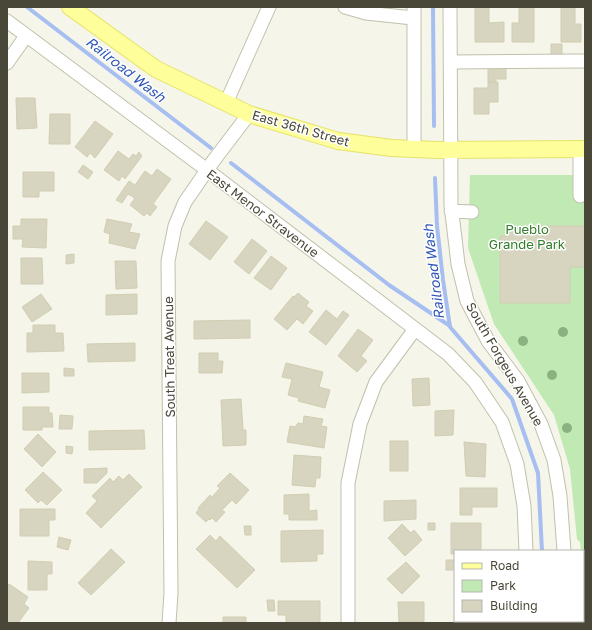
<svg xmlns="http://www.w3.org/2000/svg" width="592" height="630" font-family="'Golos Text',sans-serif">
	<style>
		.green { fill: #c1e9b3 }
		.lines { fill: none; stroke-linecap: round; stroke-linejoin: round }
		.stream { stroke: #a7bef1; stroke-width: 4 }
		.building { fill: #d7d4bf; stroke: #d2ceb2 }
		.minor-casing { stroke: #c1c0ac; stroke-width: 15 }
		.major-casing { stroke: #e5e368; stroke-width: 18 }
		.minor { stroke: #fff; stroke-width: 13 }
		.major { stroke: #fefe9a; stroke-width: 16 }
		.tree { fill: #8ab280 }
		.labels { text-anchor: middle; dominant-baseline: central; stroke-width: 3; stroke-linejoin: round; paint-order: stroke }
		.street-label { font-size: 13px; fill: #494738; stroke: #fff }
		.park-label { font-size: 13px; fill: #327c2a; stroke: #fff }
		.water-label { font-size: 14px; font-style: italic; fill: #2f57b6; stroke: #fff }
	</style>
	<rect width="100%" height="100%" fill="#f5f5ea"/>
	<path class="green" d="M470 175H585V552L581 551 580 542 577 539 570 469 554 415 494 324 468 248Z"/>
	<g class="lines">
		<path class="stream" d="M27 7 211 148
			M433 7 434 126
			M231 163 389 285 450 326
			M435 178 437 226 443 280 450 327 512 399 538 473 542 551
			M543 621V623"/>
	</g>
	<path class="building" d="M475 7H489V23L504 22V42H475Z
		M519 7H534V42H512V23H519Z
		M561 7H575V24H581V42H561Z
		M551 44H562V57H551Z
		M488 65H506V79H496V82H488Z
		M488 82H498V102H489V114H474V88H488Z
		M16 98H35L37 128 17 129Z
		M50 114H70V144H49Z
		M95 121 113 134 95 158 90 153 87 157 75 147Z
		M118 151 129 159 133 154 136 156 139 152 142 156 125 179 122 176 119 181 104 170Z
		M83 165 93 172 88 179 78 172Z
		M157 169 171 179 153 204 157 207 150 216 147 213 144 216 130 205 135 198 128 194 122 203 116 200 129 181 135 185 145 171 152 176Z
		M23 172H54V191H39V197H23Z
		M21 219H47L46 248 22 247 23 239H13V226H21Z
		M107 219 132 224 129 232 140 234 135 249 109 243 110 234 104 232Z
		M206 221 228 237 210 260 189 244Z
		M536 226H585V267H570V303H500V236H507L513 230 536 229Z
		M252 239 267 251 249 274 234 262Z
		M74 254V263L66 264V255Z
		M271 256 287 268 271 290 254 278Z
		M21 258H42L43 284H21Z
		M115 261H136L137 288 116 289Z
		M298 293 309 302 306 306 313 311 303 324 297 319 287 330 274 319 293 296 294 297Z
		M41 294 52 309 32 322 22 307Z
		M137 294V314L106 315V295Z
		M326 310 337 319 343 311 349 315 326 345 309 332Z
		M250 320V338L194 339V321Z
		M33 325H55V333H63L64 351 27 352V333H33Z
		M358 329 373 340 361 356 367 361 357 372 338 356Z
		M135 343V361L88 362 87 344Z
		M199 353H218V361H223L222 373H199Z
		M286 363 323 372 319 387 330 390 325 408 298 401 299 398 288 395 292 379 282 377Z
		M64 368 74 369V376H64Z
		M22 373H49V392L22 393Z
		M429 378 430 405 413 406 412 379Z
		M241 399 243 430H246V445L223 446 221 400Z
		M23 407H49V413H52L53 427H42V430H23Z
		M454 410 453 435 435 436V411Z
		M60 415 73 416 72 429H59Z
		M304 416 323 419 321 426 327 427 324 448 287 442 290 426 295 427 298 423 303 424Z
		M144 430 145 449 89 450V431Z
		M38 434 56 452 42 467 24 449Z
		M390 441H408V471H390Z
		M464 442 486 444 485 477 466 476Z
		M66 446 73 447 72 454 66 453Z
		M294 455 321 457 320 478H316L315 487 292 485Z
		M107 468V473L97 483H84V469Z
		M43 472 62 490 47 505 41 500 38 503 25 490Z
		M230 473 249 490 236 504 232 500 222 510 225 512 216 522 212 518 210 520 209 519 206 522 196 513 199 509 198 508 210 495 212 497 220 488 217 486Z
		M129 474 142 487 101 528 86 513 97 501 92 496 110 478 113 482 119 476 123 480Z
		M460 488H497V507H472V515H460Z
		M309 494V511L317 510V520H289V514H284V495Z
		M416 500V519L384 521V501Z
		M20 509H55V520H49V536H20Z
		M428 523H435V530H428Z
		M451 523H481V551H455V554H451Z
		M402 524 411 533 414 530 422 540 405 556 388 538Z
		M244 526H251V535H245Z
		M323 530V554H317V561L281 562V531Z
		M210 535 216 541 220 536 255 570 237 588 196 549Z
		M59 537 71 540 68 550 57 547Z
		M111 549 125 562 91 595 78 583Z
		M446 560H455V570H446Z
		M28 561 52 562V574H47V590H28Z
		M406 562 420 576 402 594 387 579Z
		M9 584 28 597 24 604 29 608 18 623H7V587Z
		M267 600H274L275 611H268Z
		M278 601H320V623H286V615H278Z
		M398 602H424V622H399Z
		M223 617H246V623H223Z
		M470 621H498L496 623H472Z"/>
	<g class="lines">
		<g class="minor-casing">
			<path id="minor" d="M345 7 366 13 413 18
				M414 7V149
				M450 7 451 205 458 264 467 301 488 341 518 381 541 424 554 460 560 496 564 551
				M7 21 207 170 448 354 475 382 502 422 517 464 524 506 526 551
				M450 62 585 61
				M7 63 26 36
				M226 103 269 7
				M580 196V149
				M451 211 472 212
				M583 564 585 565
				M527 621V623
				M169 623 171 593 168 261 175 226 185 202 214 160 249 114
				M348 623V483L360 424 376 382 415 329
				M565 623V621"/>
		</g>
		<g class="major-casing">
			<path id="major" d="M70 7 156 69 249 114 338 141 392 148 437 150 585 149"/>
		</g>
		<use href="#minor" class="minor"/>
		<use href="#major" class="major"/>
	</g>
	<g class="tree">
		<circle cx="563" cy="332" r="5"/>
		<circle cx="523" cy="341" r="5"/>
		<circle cx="552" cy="375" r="5"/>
		<circle cx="567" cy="428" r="5"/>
	</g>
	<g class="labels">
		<g class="street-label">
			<text transform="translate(301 128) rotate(16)">East 36th Street</text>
			<text transform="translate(263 213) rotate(37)">East Menor Stravenue</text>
			<text transform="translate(169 357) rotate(-91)">South Treat Avenue</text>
			<text transform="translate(505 364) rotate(60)">South Forgeus Avenue</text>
		</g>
		<g class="park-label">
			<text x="527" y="229">Pueblo<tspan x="527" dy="15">Grande Park</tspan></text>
		</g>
		<g class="water-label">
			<text transform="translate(126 69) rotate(38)">Railroad Wash</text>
			<text transform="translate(433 272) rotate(-97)">Railroad Wash</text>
		</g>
	</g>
	<rect width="592" height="630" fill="none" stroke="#494738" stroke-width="16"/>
	<rect x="454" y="550" width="130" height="72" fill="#ffffff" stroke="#b6b5af"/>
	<rect x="462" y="563" width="20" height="6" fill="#fefe9a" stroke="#b6b5af"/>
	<text x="490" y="570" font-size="12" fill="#494738">Road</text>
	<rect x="462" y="580" width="20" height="12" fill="#c1e9b3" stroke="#b6b5af"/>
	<text x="490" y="590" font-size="12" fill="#494738">Park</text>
	<rect x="462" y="600" width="20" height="12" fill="#d7d4bf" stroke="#b6b5af"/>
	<text x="490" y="610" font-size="12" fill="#494738">Building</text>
</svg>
